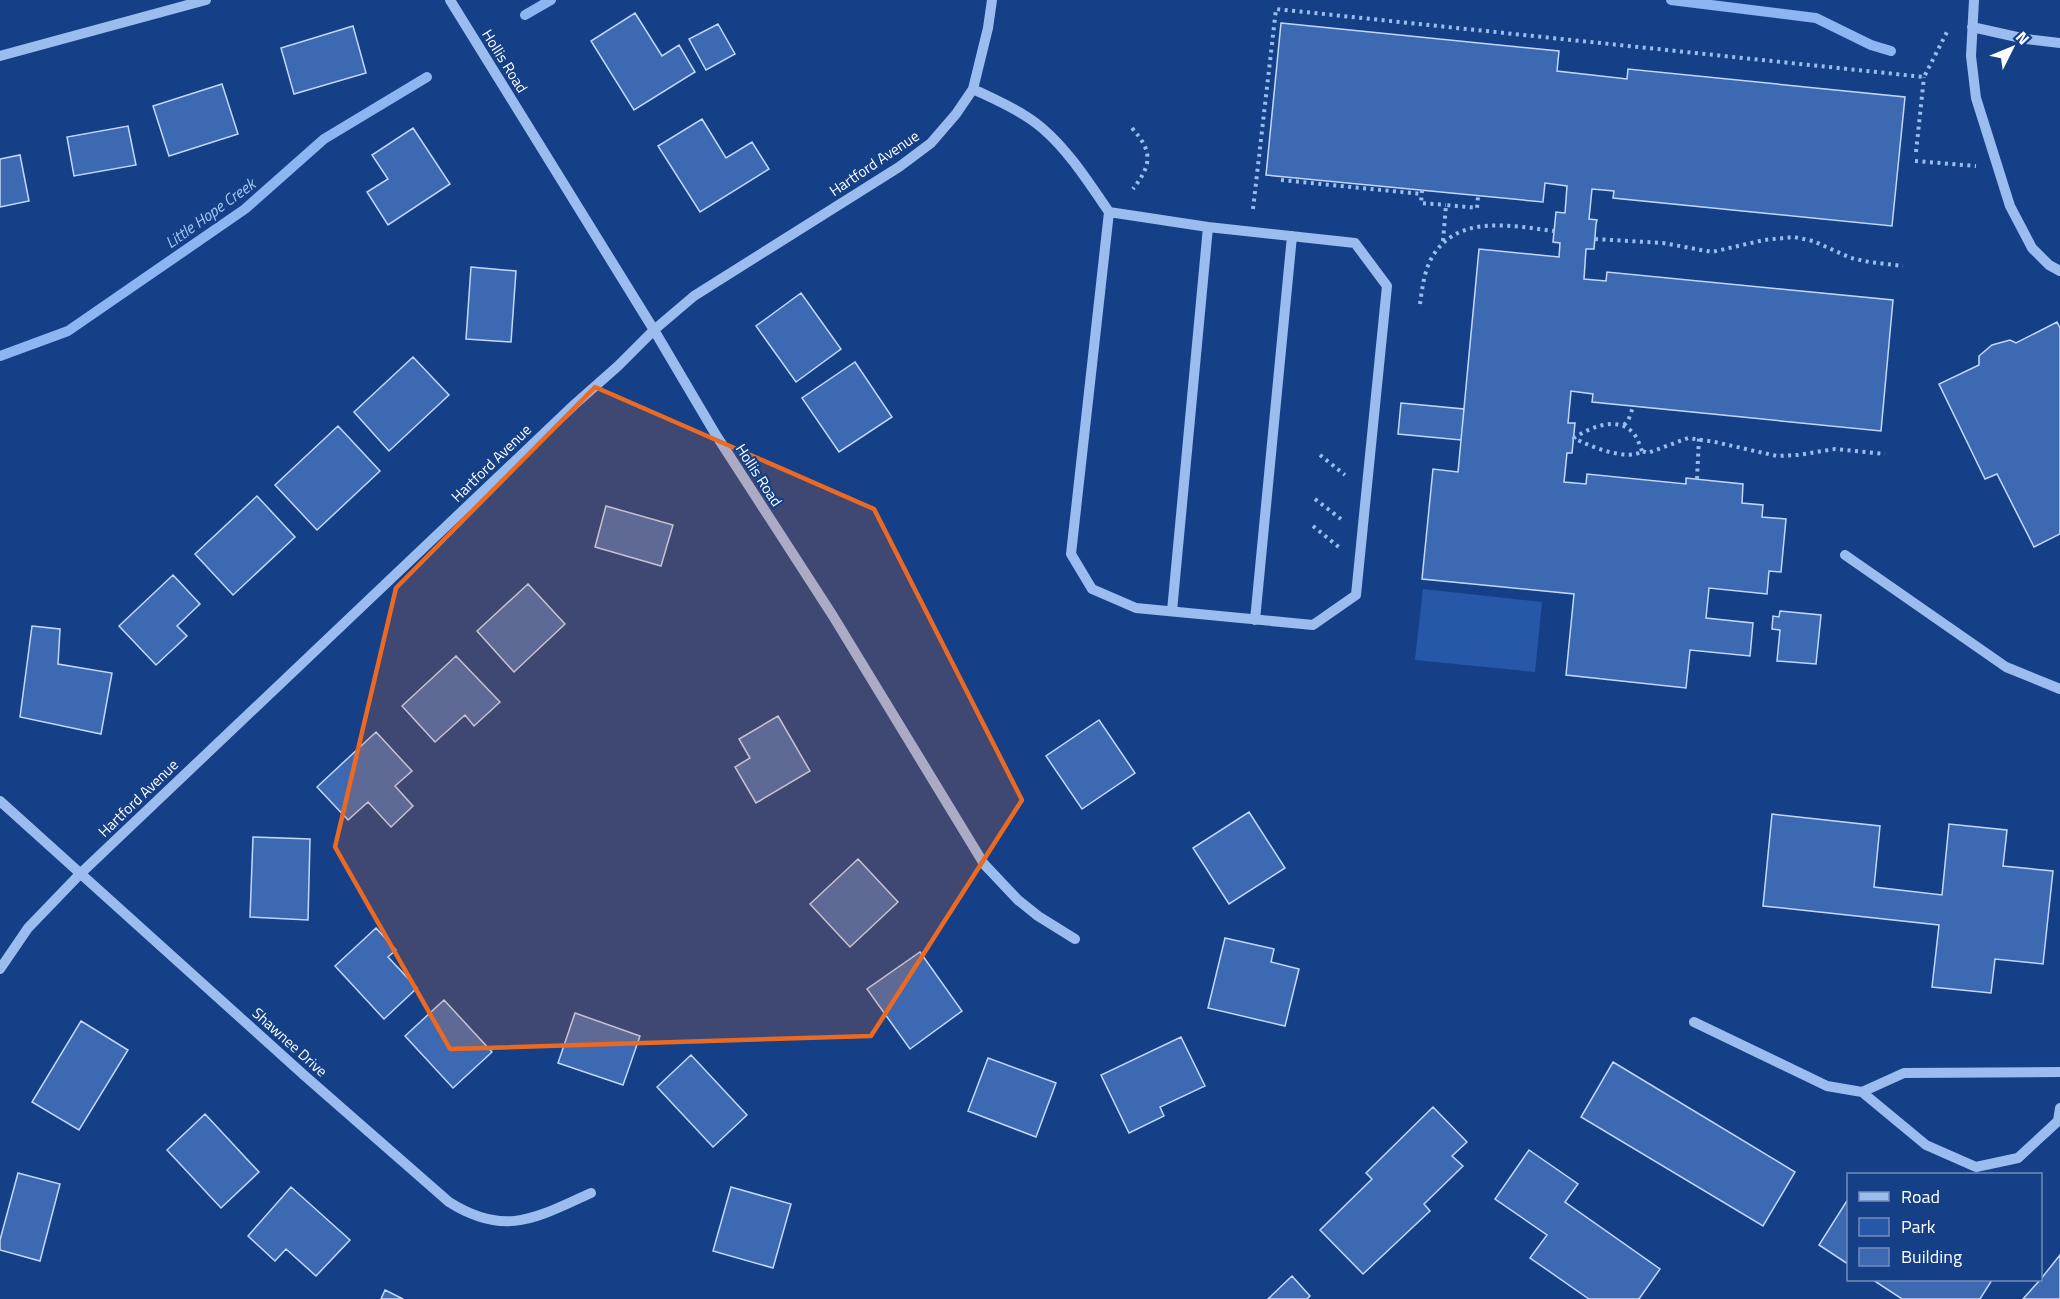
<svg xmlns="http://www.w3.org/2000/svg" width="2060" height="1299" font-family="'Titillium Web',sans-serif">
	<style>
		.green { fill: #2758a7 }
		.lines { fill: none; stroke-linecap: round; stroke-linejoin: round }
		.stream { stroke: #8db5f2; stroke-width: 10 }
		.building { fill: #3d69b2; stroke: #c1d8fb; stroke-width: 1.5 }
		.path { stroke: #9bbcef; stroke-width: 4; stroke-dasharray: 3 4.5; stroke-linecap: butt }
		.minor { stroke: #9bbcef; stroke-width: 10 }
		.marked { fill: #ea6a24; fill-opacity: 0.2; stroke: #ea6a24; stroke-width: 4.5; stroke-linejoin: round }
		.labels { text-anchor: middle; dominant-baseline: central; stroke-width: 4.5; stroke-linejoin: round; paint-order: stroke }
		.street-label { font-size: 15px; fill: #fff; stroke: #154088 }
		.water-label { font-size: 16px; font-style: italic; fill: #a6c6f6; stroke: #154088 }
	</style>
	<rect width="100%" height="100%" fill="#154088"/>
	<path class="green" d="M1423 589 1542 602 1535 672 1415 660Z"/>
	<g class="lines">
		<path class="stream" d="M1671 0 1816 18 1871 45 1891 51
			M525 15 551 0
			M0 356 68 331 245 209 324 139 427 77"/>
	</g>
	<path class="building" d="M635 13 662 56 679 45 695 72 634 110 591 41Z
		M1281 23 1559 51 1557 71 1627 79 1628 69 1905 97 1892 226 1613 198 1614 191 1592 189 1589 219 1597 220 1596 224 1594 249H1586L1584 279 1606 281 1607 272 1893 300 1881 431 1592 402 1593 394 1571 391 1568 423H1575L1572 453H1567L1564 482 1586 484 1587 474 1686 484V478L1743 484 1742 503 1763 505 1762 517 1786 519 1781 572 1769 571 1767 594 1709 588 1706 618 1753 623 1750 656 1690 650 1686 688 1566 675 1574 594 1422 579 1433 469 1458 472 1479 249 1559 257 1560 243 1553 242 1556 212 1565 213 1567 186 1545 183 1543 202 1266 175Z
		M718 24 735 54 706 70 689 39Z
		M353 26 366 73 294 94 281 48Z
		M222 84 238 134 169 156 153 106Z
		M702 119 726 158 752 142 769 169 700 212 658 146Z
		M128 126 136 165 74 176 67 137Z
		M413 128 450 184 388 225 367 192 388 179 372 155Z
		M20 155 29 201 0 207V159Z
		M471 267 516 271 511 342 466 339Z
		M801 293 841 349 796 382 756 326Z
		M2057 322 2060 328V534L2034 547 1997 474 1985 479 1939 384 1979 365V356L1992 345 2010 340 2016 343Z
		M413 357 449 395 389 451 354 412Z
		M855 362 892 417 839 452 802 398Z
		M1401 403 1464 409 1461 440 1398 434Z
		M338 426 380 471 317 530 275 485Z
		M257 496 295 537 233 595 195 554Z
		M606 506 673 525 661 566 595 547Z
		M173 575 200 604 177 626 187 636 156 665 119 626Z
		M528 584 565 624 514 672 477 631Z
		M1780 611 1821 615 1816 664 1777 661 1780 630 1772 629 1773 616 1779 617Z
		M32 626 60 629 58 664 112 673 101 734 20 717Z
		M456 656 500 702 474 726 465 715 435 742 402 706Z
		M778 716 810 771 756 803 735 767 750 758 739 739Z
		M1099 720 1135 773 1082 809 1046 756Z
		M376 732 412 771 395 786 413 806 391 827 368 802 348 820 317 787Z
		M1249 812 1285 868 1229 904 1193 848Z
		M1772 814 1880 826 1874 887 1942 895 1949 824 2007 830 2003 866 2053 871 2043 964 1995 959 1991 993 1932 987 1939 925 1763 906Z
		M253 837 310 839 308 920 250 917Z
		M858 859 898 902 850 947 810 904Z
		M376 928 396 950 388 957 417 988 384 1019 335 966Z
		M1225 938 1274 949 1271 962 1299 969 1285 1026 1208 1008Z
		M920 952 962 1011 910 1049 867 989Z
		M444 1000 492 1052 453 1088 405 1036Z
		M575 1013 640 1036 623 1085 558 1063Z
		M81 1021 128 1050 79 1130 32 1102Z
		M1181 1037 1205 1086 1160 1107 1164 1116 1129 1133 1101 1075Z
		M691 1055 747 1115 713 1147 657 1087Z
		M988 1058 1056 1083 1036 1137 968 1111Z
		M1613 1062 1795 1172 1763 1226 1581 1117Z
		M1433 1107 1467 1142 1452 1156 1463 1166 1424 1204 1430 1211 1363 1274 1320 1230 1372 1179 1366 1173Z
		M205 1114 259 1172 221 1208 167 1150Z
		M1529 1150 1578 1184 1565 1202 1660 1269 1639 1299H1589L1530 1258 1547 1235 1495 1199Z
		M18 1173 60 1184 40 1261 0 1250V1240Z
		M291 1187 350 1240 316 1276 286 1249 275 1261 248 1236Z
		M731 1187 791 1204 773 1268 713 1251Z
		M1848 1199V1264L1819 1245Z
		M2060 1255V1299H2023L2040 1280Z
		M1292 1276 1310 1296 1307 1299H1268Z
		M1873 1280H1992L1980 1299H1902Z
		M385 1290 403 1299H381Z"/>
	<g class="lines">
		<path class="path" d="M1132 128C1153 152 1152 164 1133 189
			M1916 152 1924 77
			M1915 161 1976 166
			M1281 180 1422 194
			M1422 190 1421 203 1446 205
			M1253 209 1276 9 1924 77 1948 30
			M1595 239 1663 243 1712 252 1764 240 1794 237 1813 241 1851 258 1869 262 1903 266
			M1443 241 1446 205 1477 208 1478 196
			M1420 304C1422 290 1424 272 1431 259 1456 213 1512 226 1554 231
			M1624 425 1628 421 1633 407
			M1642 451C1640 446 1638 439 1634 434 1619 415 1590 427 1574 438 1588 446 1629 462 1642 451L1648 453 1688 438 1715 442 1777 456 1798 455 1835 449 1885 454
			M1320 455 1345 475
			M1697 479 1699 438
			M1315 499 1341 519
			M1313 526 1340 548"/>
		<path class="minor" d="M450 0 654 330 716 435 833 616 984 864 1018 900 1038 916 1075 939
			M1974 0 1971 56 1976 98 2010 206 2032 248 2049 265 2060 271
			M1972 27 2026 39 2060 43
			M0 56 206 0
			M973 89C996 100 1022 111 1042 128 1069 151 1089 183 1109 212L1071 554 1092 589 1136 608 1313 625 1356 595 1387 286 1355 243 1208 227 1109 212
			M1845 555 2006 667 2060 689
			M1172 611 1208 227
			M1255 620 1292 236
			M0 801 305 1076 449 1202C506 1238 537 1217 591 1193
			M0 969 28 928 80 874 575 404 618 366 654 330 694 296 899 167 931 143 956 114 973 89 988 28 992 0
			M1694 1022 1827 1086 1862 1092 1904 1073 2060 1072
			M1862 1092 1926 1145 1976 1167 2018 1158 2058 1121 2060 1108"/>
	</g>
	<path class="marked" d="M595 387 874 509 1022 800 871 1036 450 1049 335 847 396 588Z"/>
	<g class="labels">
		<g class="street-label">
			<text transform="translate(505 61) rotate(58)">Hollis Road</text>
			<text transform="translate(874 163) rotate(-34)">Hartford Avenue</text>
			<text transform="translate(491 463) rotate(-44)">Hartford Avenue</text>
			<text transform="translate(759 475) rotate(57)">Hollis Road</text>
			<text transform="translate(138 798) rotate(-44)">Hartford Avenue</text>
			<text transform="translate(290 1042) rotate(42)">Shawnee Drive</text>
		</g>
		<g class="water-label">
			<text transform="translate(210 213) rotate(-36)">Little Hope Creek</text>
		</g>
	</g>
	<rect x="1847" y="1173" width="195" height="108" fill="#154088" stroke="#738cb8" stroke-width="1.5"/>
	<rect x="1859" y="1192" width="30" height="9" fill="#9bbcef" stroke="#738cb8" stroke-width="1.5"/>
	<text x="1901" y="1203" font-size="18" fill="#ffffff">Road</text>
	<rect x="1859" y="1218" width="30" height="18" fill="#2758a7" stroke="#738cb8" stroke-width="1.5"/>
	<text x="1901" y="1233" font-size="18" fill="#ffffff">Park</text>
	<rect x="1859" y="1248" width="30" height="18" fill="#3d69b2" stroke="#738cb8" stroke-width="1.5"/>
	<text x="1901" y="1263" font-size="18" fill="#ffffff">Building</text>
	<g transform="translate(2012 48) rotate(47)" stroke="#154088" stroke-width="4.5" paint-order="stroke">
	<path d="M0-4.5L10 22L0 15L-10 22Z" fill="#ffffff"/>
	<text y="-9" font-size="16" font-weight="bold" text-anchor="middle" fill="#ffffff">N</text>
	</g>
</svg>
